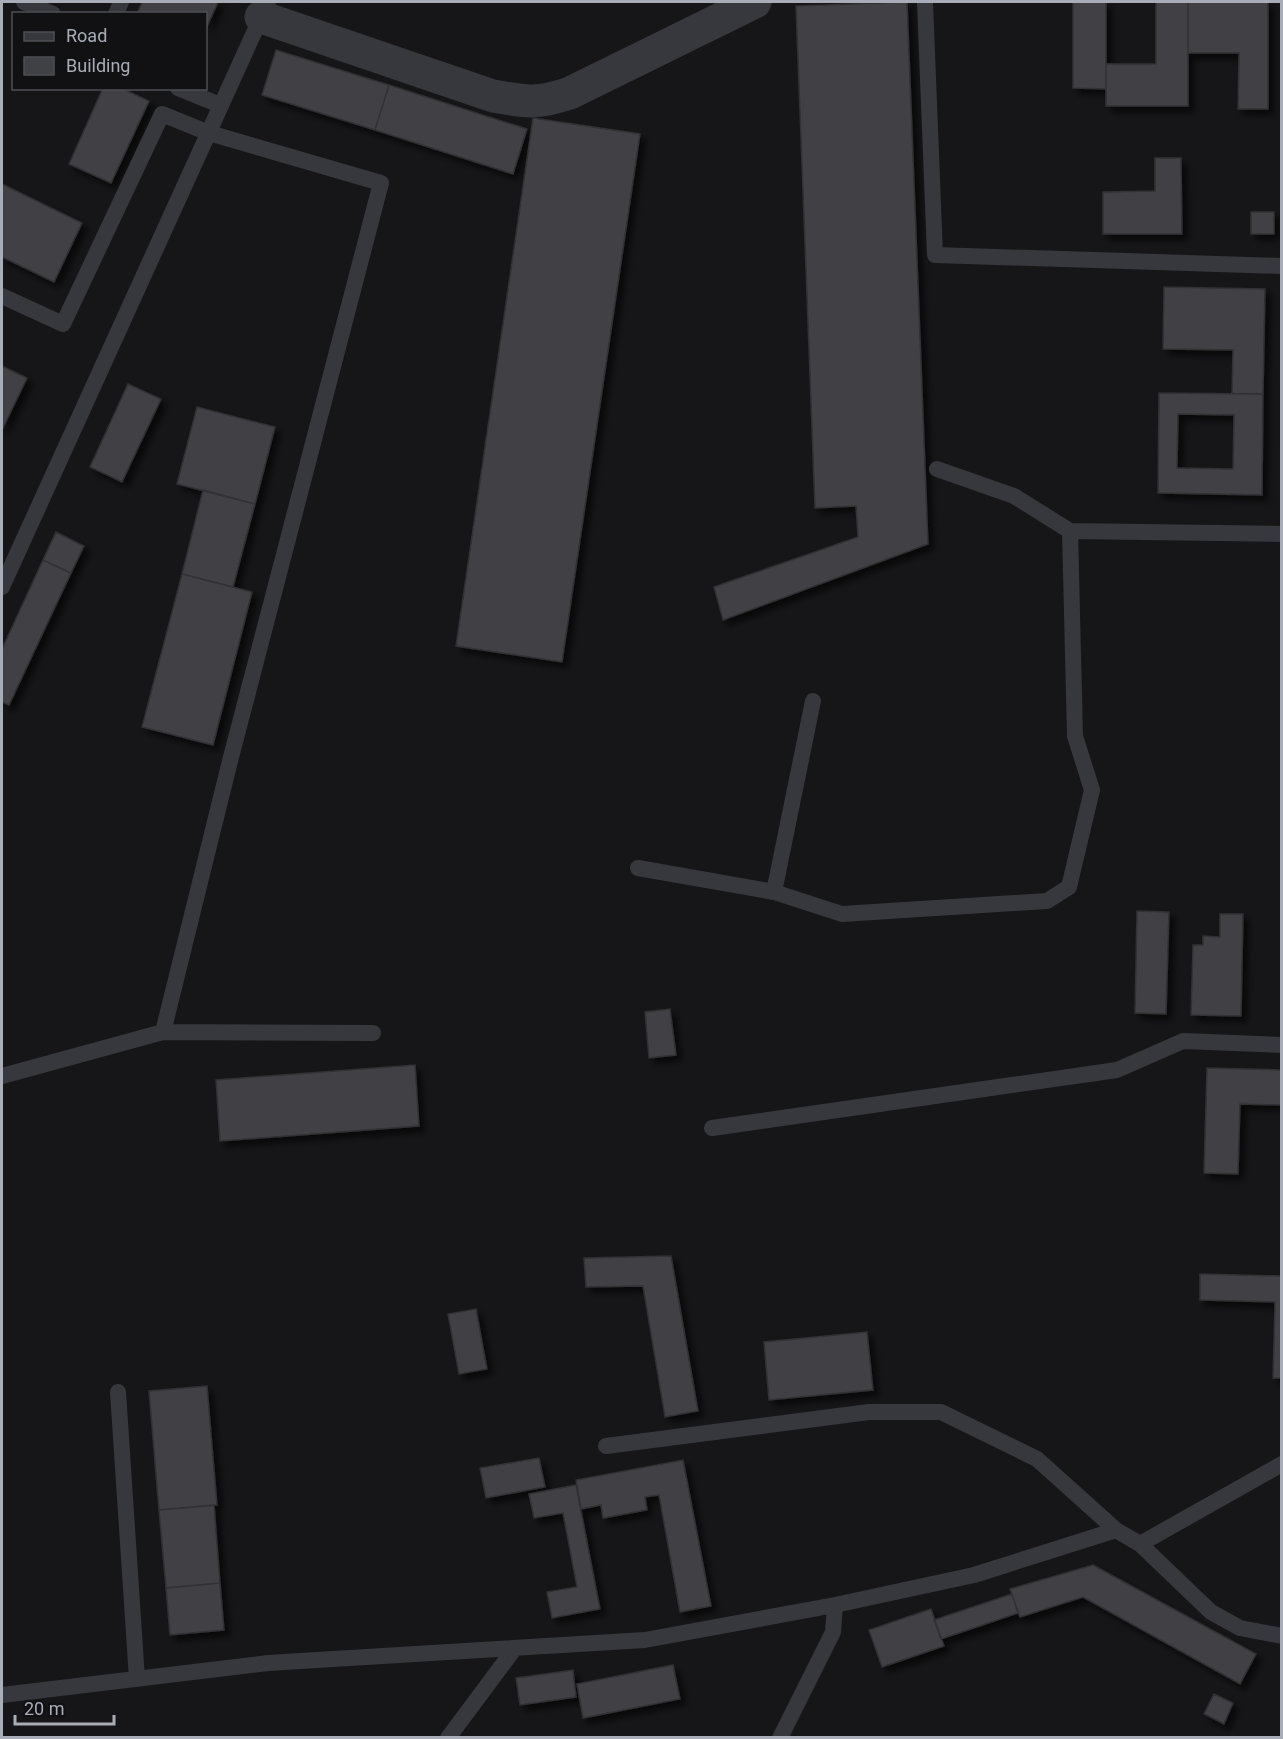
<svg xmlns="http://www.w3.org/2000/svg" width="1283" height="1739" font-family="Roboto,sans-serif">
	<style>
		.building { fill: #404145; stroke: #303034; stroke-width: 1.5; fill-rule: evenodd; filter: url(#shadow) }
		.lines { fill: none; stroke-linecap: round; stroke-linejoin: round }
		.service { stroke: #37383d; stroke-width: 16 }
		.minor { stroke: #37383d; stroke-width: 33 }
	</style>
	<defs>
		<filter id="shadow"><feDropShadow dx="5.5" dy="5.5" stdDeviation="3" flood-color="#0009"/></filter>
	</defs>
	<rect width="100%" height="100%" fill="#161618"/>
	<path class="building" d="M142 2H218L206 29V14H137Z
		M907 2 928 544 723 620 714 587 858 537 856 506 815 508 796 6Z
		M1073 2H1106V89L1073 88Z
		M1156 2H1188V106H1106V64H1156Z
		M1188 2H1268V109H1238L1239 53H1188Z
		M276 50 389 85 375 130 262 95Z
		M389 85 527 129 513 174 375 130Z
		M103 88H121L149 101 111 183 69 164Z
		M533 118 640 134 562 662 456 646Z
		M1155 158H1181L1182 234H1103V192L1155 191Z
		M2 184 82 223 54 282 2 257Z
		M1251 212H1274V234H1251Z
		M1164 287 1265 289 1263 394H1232L1233 350 1163 349Z
		M2 366 27 378 2 430Z
		M128 384 161 399 122 482 90 467Z
		M1159 393 1263 394 1262 495 1158 493ZM1178 414 1234 415 1233 469 1177 468Z
		M197 407 275 427 255 504 177 484Z
		M203 490 255 504 233 587 182 574Z
		M56 532 84 546 71 573 43 560Z
		M43 560 71 573 9 705 2 702V649Z
		M182 574 252 592 213 745 142 727Z
		M1137 911 1169 912 1166 1014 1135 1013Z
		M1220 914H1243L1241 1016 1191 1015 1193 945H1203V936L1220 937Z
		M670 1009 676 1055 649 1058 645 1012Z
		M415 1065 419 1126 220 1141 216 1080Z
		M1207 1068 1282 1070V1105L1240 1104 1238 1174 1204 1173Z
		M671 1256 698 1411 665 1417 643 1286 586 1287 584 1258Z
		M1200 1274 1282 1276V1378H1273L1275 1302 1200 1300Z
		M476 1309 487 1369 459 1374 448 1314Z
		M867 1332 873 1390 769 1400 764 1342Z
		M207 1386 217 1505 159 1510 149 1391Z
		M539 1458 545 1487 486 1498 480 1468Z
		M683 1460 711 1606 680 1612 659 1495 645 1497 647 1510 603 1518 601 1505 581 1509 576 1480Z
		M576 1485 600 1609 552 1618 547 1592 577 1587 563 1513 534 1518 529 1494Z
		M214 1505 220 1583 166 1588 159 1510Z
		M1093 1565 1256 1654 1240 1684 1083 1597 1020 1617 1010 1589Z
		M220 1583 224 1630 170 1635 166 1588Z
		M1012 1594 1018 1613 941 1639 934 1620Z
		M931 1609 944 1646 882 1667 869 1630Z
		M673 1665 680 1699 583 1718 577 1684Z
		M573 1670 576 1697 520 1705 516 1678Z
		M1214 1694 1233 1703 1224 1724 1204 1714Z"/>
	<g class="lines">
		<path class="service" d="M24 2 53 14
			M925 2 935 255 1282 266
			M116 14 121 2
			M178 88 220 105
			M2 296 63 324 162 114 209 133 381 183 230 761 163 1032 373 1033
			M937 469 1014 496 1070 531
			M2 587 268 2
			M813 701 774 892 842 914 1047 901 1069 887 1092 790 1075 736 1070 531 1282 534
			M638 868 774 892
			M2 1076 163 1032
			M712 1128 1117 1070 1183 1041 1282 1045
			M118 1392 137 1679
			M606 1446 869 1412H941L1037 1459 1116 1530 1140 1544 1211 1612 1240 1628 1282 1636
			M1140 1544 1282 1464
			M2 1695 268 1663 645 1640 835 1605 974 1575 1116 1530
			M448 1738 515 1648
			M780 1738 833 1632 835 1605"/>
		<path class="minor" d="M261 17 493 96C526 102 538 104 570 93L755 2"/>
	</g>
	<rect width="1283" height="1739" fill="none" stroke="#a8adb8" stroke-width="6"/>
	<rect x="12" y="12" width="195" height="78" fill="#111113" stroke="#4d4f55" stroke-width="1.5"/>
	<rect x="24" y="32" width="30" height="9" fill="#37383d" stroke="#4d4f55" stroke-width="1.5"/>
	<text x="66" y="42" font-size="18" fill="#a8adb8">Road</text>
	<rect x="24" y="57" width="30" height="18" fill="#404145" stroke="#4d4f55" stroke-width="1.5"/>
	<text x="66" y="72" font-size="18" fill="#a8adb8">Building</text>
	<path d="M15 1715v9h99v-9" fill="none" stroke="#a8adb8" stroke-width="3"/>
	<text x="24" y="1715" font-size="18" fill="#a8adb8" stroke="#111113" stroke-width="4.5" paint-order="stroke">20 m</text>
</svg>
